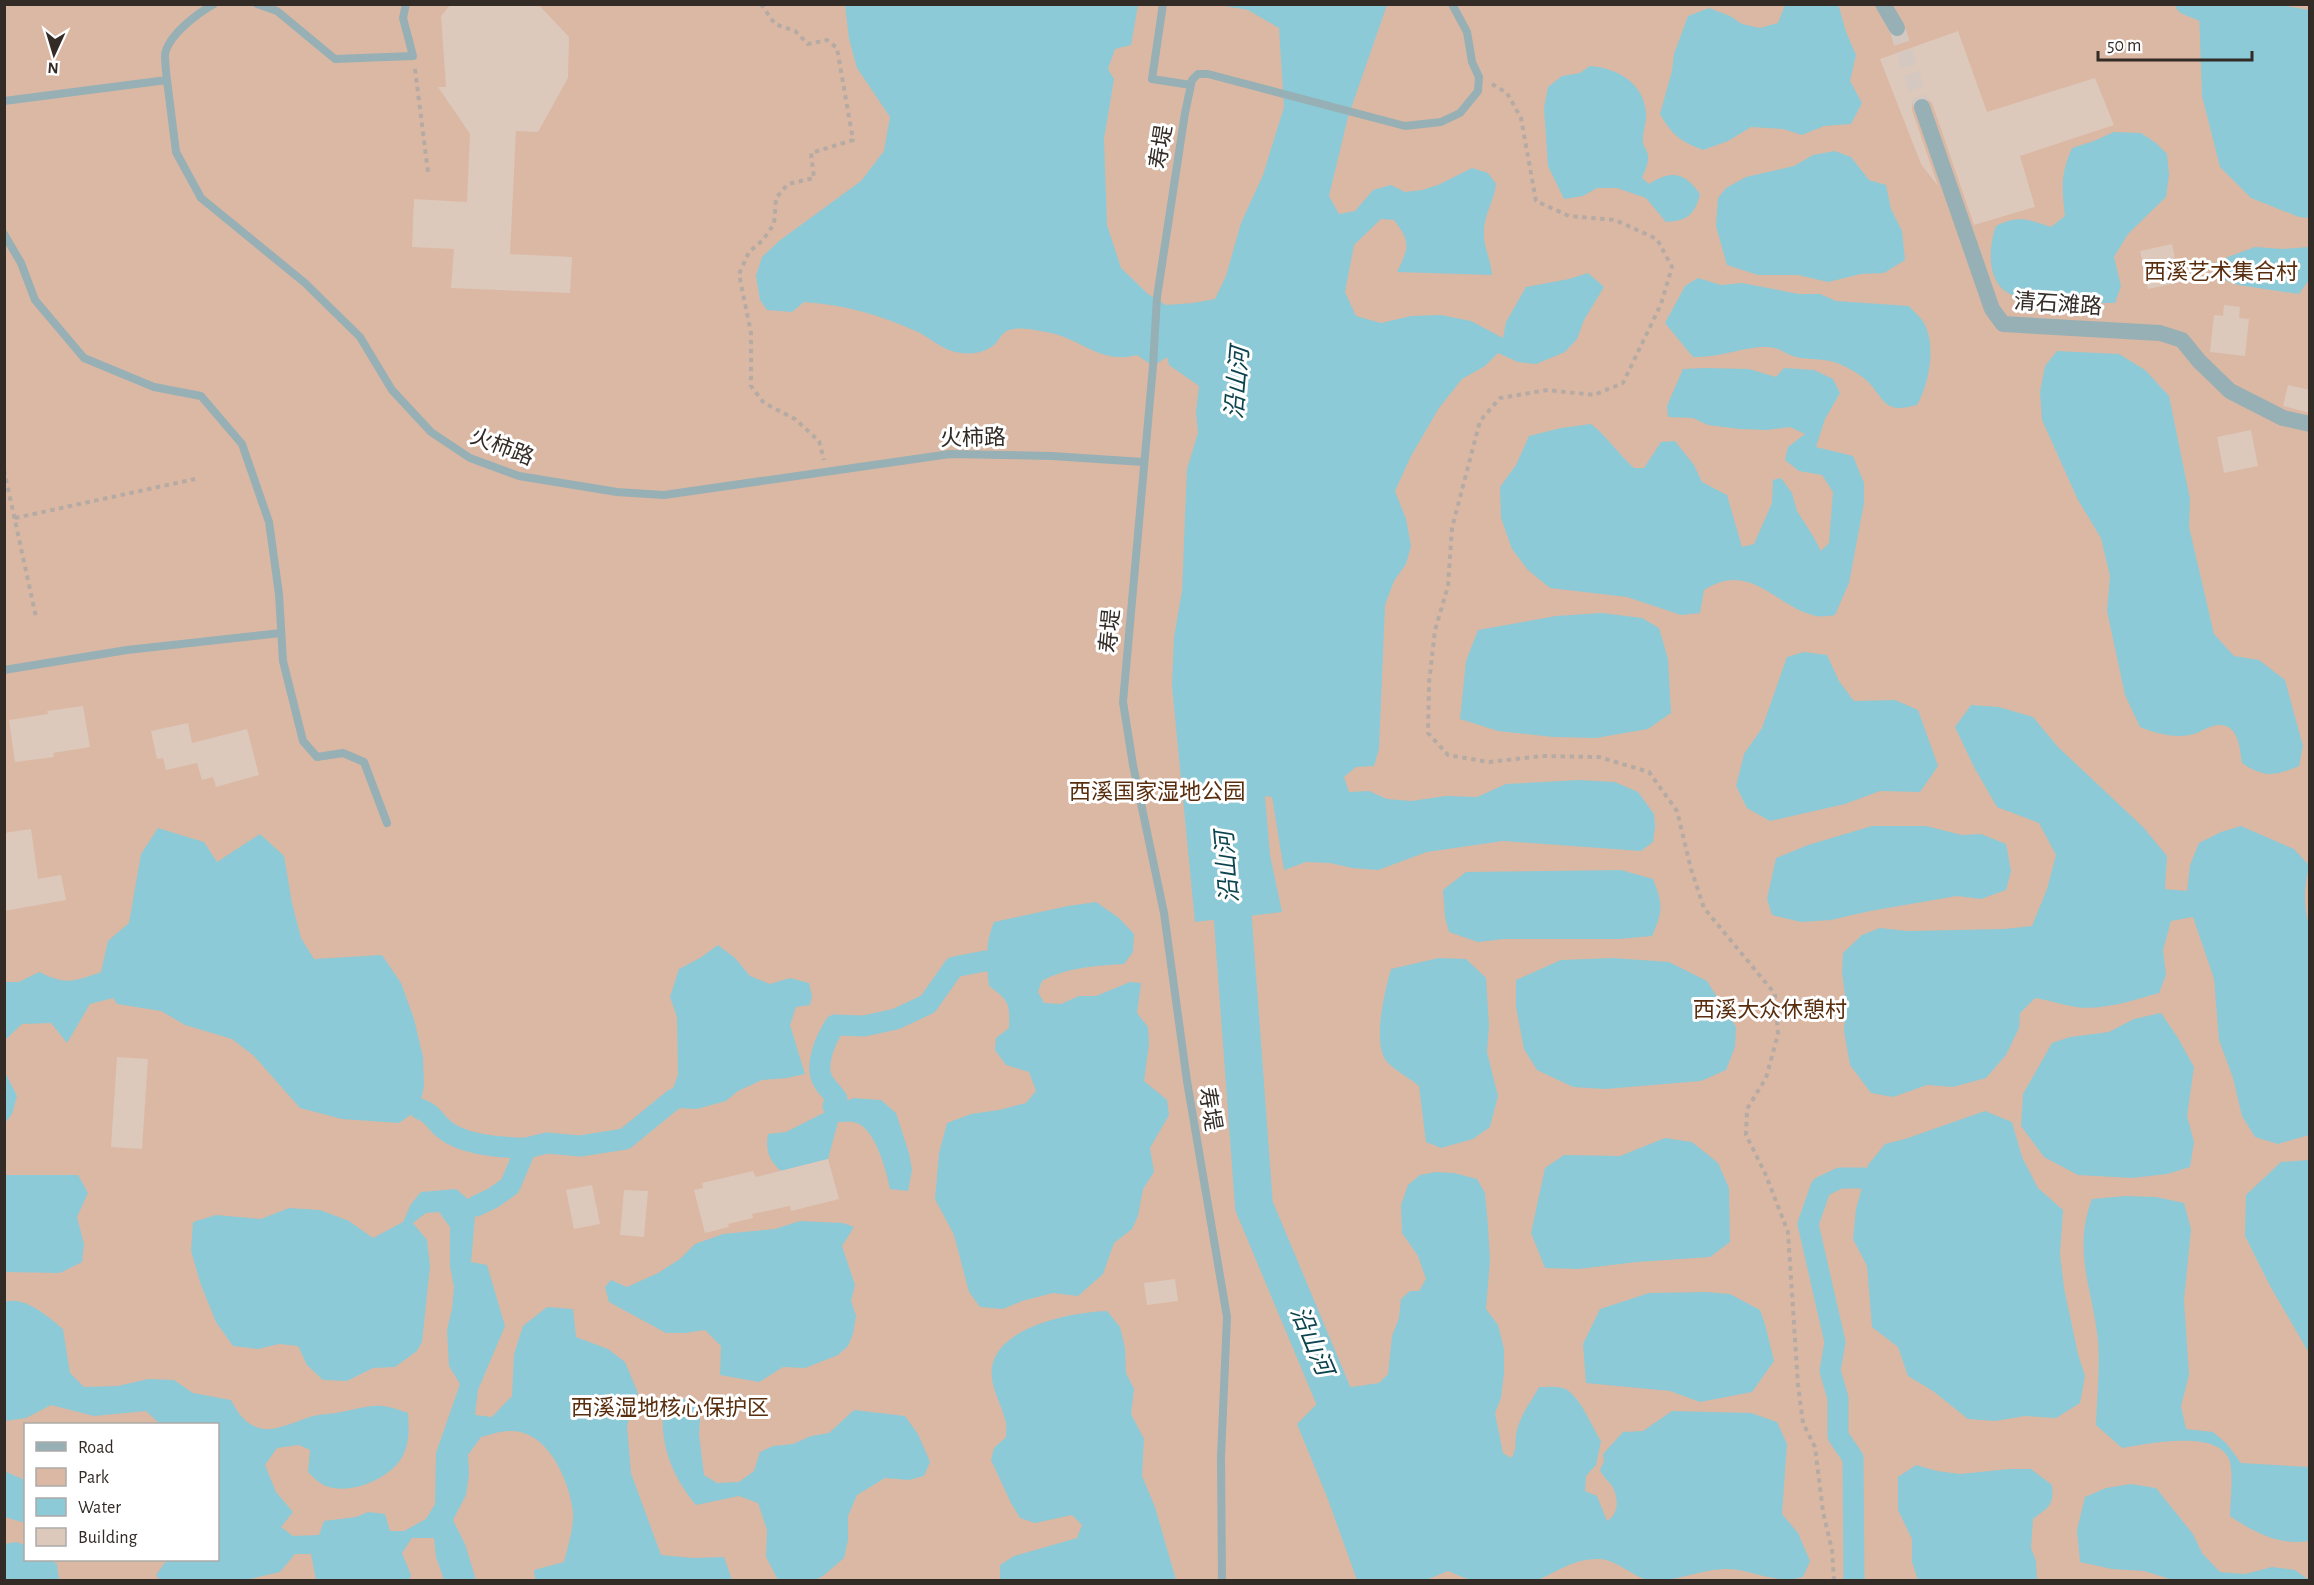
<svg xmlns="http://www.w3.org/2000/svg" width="2314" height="1585" font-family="'Alegreya Sans','Noto Sans SC',sans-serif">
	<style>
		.green { fill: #dbb8a3; fill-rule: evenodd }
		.water { fill: #8ccad7 }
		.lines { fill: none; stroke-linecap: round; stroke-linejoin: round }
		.canal { stroke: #8ccad7; stroke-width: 21 }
		.river { stroke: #8ccad7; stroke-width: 38 }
		.building { fill: #ddc8bc }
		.minor-tunnel { stroke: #d4c8c0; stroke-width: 16; stroke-dasharray: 16 8; stroke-linecap: butt }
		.path { stroke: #b6aba4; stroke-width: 4; stroke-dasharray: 4.5 4.5; stroke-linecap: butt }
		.service { stroke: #96b0b5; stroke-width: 8 }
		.minor { stroke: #96b0b5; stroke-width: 16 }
		.labels { text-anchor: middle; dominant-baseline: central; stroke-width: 6; stroke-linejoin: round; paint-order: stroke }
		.street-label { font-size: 22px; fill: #332b26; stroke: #fff }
		.park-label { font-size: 22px; fill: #592e0e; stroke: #fff }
		.water-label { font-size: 24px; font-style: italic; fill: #0b444e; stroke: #fff }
	</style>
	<rect width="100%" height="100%" fill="#fcefe7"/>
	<path class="green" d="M5 5H2309V1580H5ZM26 1424H218V1560H26Z"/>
	<path class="water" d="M898 4 1138 5 1131 45 1115 49 1108 69 1114 79 1104 139 1107 225 1121 268 1148 294 1166 305 1193 303 1215 299 1226 276 1241 223 1263 175 1284 107 1279 28 1248 10 1219 5H1387L1348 117 1329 196 1339 214 1355 211 1373 190 1391 185 1405 192 1422 190 1438 185 1472 168 1488 173 1496 184C1494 203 1484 213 1484 233 1483 245 1491 260 1492 275L1397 272C1409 247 1411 242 1394 220L1381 219 1354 245 1345 292 1356 316 1381 323 1411 316 1441 315 1471 321 1503 338 1506 322 1526 287 1569 279 1588 273 1604 287 1584 320 1577 339 1565 352 1536 364 1518 362 1498 353 1485 366 1462 379 1439 408 1411 456 1395 491 1406 519 1411 546 1406 564 1394 581 1385 605 1379 749 1374 766 1356 767 1344 777 1349 792 1369 791 1387 799 1411 801 1446 796 1477 797 1506 784 1578 780 1615 782 1638 792 1654 814 1655 826 1653 842 1641 851 1503 841 1427 852 1378 870 1352 868 1330 863 1306 862 1284 870 1272 797 1265 796 1270 855 1282 912 1195 922 1172 686 1174 637 1182 591 1187 469 1198 433 1196 412 1199 386 1169 365 1167 357 1153 366 1137 355C1099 365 1080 337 1046 332 1035 330 1015 325 1005 332 1002 334 999 339 997 342 986 354 970 355 955 352 942 349 930 338 918 332 880 315 846 305 804 302L792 312 767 310 760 300 756 276 762 257 779 241 861 181 884 151 890 117 857 68 849 39 845 5 894 6Z
		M1834 4 1839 7 1846 32 1856 55 1850 81 1862 103 1851 124 1824 126 1802 135 1783 129 1751 127 1728 141 1703 150C1680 141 1672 135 1660 114L1672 71 1674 54 1688 16 1709 8 1730 16 1742 24 1760 28 1778 23 1785 5Z
		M2274 4 2309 10V218L2299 217 2251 198 2220 167 2202 96 2199 10 2187 5Z
		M1590 66C1617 68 1644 83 1646 113 1647 122 1642 132 1643 142 1643 146 1647 150 1648 155 1649 163 1645 170 1642 178L1649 184C1672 170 1684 172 1700 194 1695 215 1687 221 1666 222L1646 198 1617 188H1597L1583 196 1564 199 1548 166 1544 108 1548 87 1562 76 1580 73Z
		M2114 132 2141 133 2156 143 2167 154 2169 175 2166 197 2128 234 2114 257 2121 286 2115 303C2082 303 2044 306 2013 295 1986 286 1988 247 1996 226 2018 215 2028 219 2051 227L2065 216C2062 188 2060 175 2072 148L2094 141Z
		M1835 151 1851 157 1869 180 1886 185 1891 209 1902 231 1905 260 1884 273 1861 274 1828 282 1798 275H1758L1727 265 1716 226 1718 198 1726 188 1746 177 1794 166 1813 155Z
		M2255 247 2283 249 2309 247V280L2299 294 2238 285 2212 275 2217 261Z
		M1698 278 1721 285 1742 283 1799 294H1820L1836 301 1909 306C1914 312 1922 318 1925 325 1936 348 1929 384 1917 405 1881 415 1886 398 1865 379 1858 373 1845 366 1837 363 1824 358 1809 360 1796 357 1780 352 1781 346 1761 347 1738 349 1716 358 1693 357L1665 323 1685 286Z
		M2057 351 2119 354 2145 370 2169 396 2190 499 2189 527 2214 634 2234 656 2259 660 2285 680 2303 746 2299 766C2275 776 2264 778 2242 763 2240 750 2239 726 2221 725 2211 724 2200 733 2190 735 2172 738 2155 733 2140 727L2125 695 2107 611 2110 576 2101 538 2078 500 2042 420 2040 392 2045 366Z
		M1704 368 1749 369 1776 377 1784 368 1814 370 1833 379 1840 393 1825 419 1816 447 1853 456 1864 483V503L1849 583 1835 615C1829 616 1822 617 1816 616 1774 606 1751 560 1704 590L1700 613 1681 615 1627 597 1550 588 1528 570 1512 549 1501 518 1500 487 1516 465 1529 436 1561 428 1591 424C1608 437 1618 454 1634 468H1644L1661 442 1675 441 1694 465 1702 482 1727 495 1742 547 1754 544 1772 503 1773 480 1781 478 1792 493 1797 511 1813 536 1821 551 1829 543 1833 492 1822 475 1799 471 1785 460 1788 447 1805 434 1790 427 1767 430 1740 429 1708 425 1693 418 1668 417 1667 406 1683 369Z
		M1602 613 1642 618 1659 628 1668 659 1671 713 1648 729 1596 738 1553 737 1498 731 1460 719 1466 661 1478 630 1556 616Z
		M1804 652 1827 655 1839 681 1854 701 1895 700 1918 710 1938 766 1920 792 1880 791 1845 804 1770 821 1747 808 1736 786 1744 754 1762 728 1787 657Z
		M1971 705 1999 707 2033 717 2058 747 2143 827 2167 856 2165 889 2187 891 2190 865 2199 843 2221 832 2241 826 2294 849 2309 865C2304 890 2303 904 2310 930L2309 1135 2278 1144 2255 1137 2242 1116 2233 1078 2219 1040 2214 979 2193 917 2171 921 2163 950 2166 975 2159 993C2135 1000 2101 1011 2076 1007 2062 1005 2049 1000 2035 998L2020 1013 2019 1028 2006 1055 1986 1078 1953 1087 1927 1085 1893 1097 1871 1093 1850 1065 1844 1031 1846 1002 1842 972 1843 953 1862 935 1880 928 1907 931 2004 929 2032 926 2047 889 2056 855 2039 823 1997 807 1974 767 1955 727Z
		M1872 826H1926L1962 835 1981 834 2006 844 2011 871 2006 890 1981 899 1957 896 1870 911 1831 920 1801 922 1772 915 1767 899 1776 858 1808 845Z
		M158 828 204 842 217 862 260 834 284 856 292 903 301 938 314 959 382 955 401 983 414 1019 423 1057 424 1086 419 1109 399 1123 342 1119 300 1108 254 1056 232 1039 185 1025 161 1011 117 1004 113 998 90 1004 67 1043 51 1023 22 1024 5 1040V982H19L39 972C66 985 73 982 101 972L108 941 129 923 141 854Z
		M1621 870 1653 879C1663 904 1663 911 1652 936L1619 939H1504L1478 942 1449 932 1445 917 1443 890 1466 872Z
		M1096 902 1119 918 1134 934 1133 952 1124 964C1096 966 1067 967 1042 981L1038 992 1044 1003 1061 1004 1079 996H1096L1130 982 1141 983 1137 1013 1148 1027 1149 1044 1144 1081 1167 1100 1169 1115 1150 1148 1154 1172 1143 1189 1138 1216 1132 1229 1114 1243 1103 1274 1078 1296 1053 1293 1022 1301 1003 1309 980 1307 969 1292 954 1235 935 1199 939 1153 947 1123 971 1114 999 1110 1026 1103 1036 1091 1029 1072 1006 1065 995 1050 996 1038 1009 1028C1010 1003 1009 1001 989 986 986 962 985 944 994 922L1068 906Z
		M718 945 735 958 750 976 770 984 790 978 809 983 812 996 810 1005 796 1007 790 1025 805 1074 787 1078 762 1080 738 1091 726 1101 697 1109 676 1108 672 1091 678 1075 677 1017 670 997 679 969 700 958Z
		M1439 958 1466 959 1486 978 1489 1026 1487 1052 1498 1096 1490 1127 1473 1139 1441 1148 1426 1142 1419 1086C1411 1079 1389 1067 1385 1059 1373 1038 1385 991 1391 969Z
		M1613 958 1669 962 1707 981 1736 1027 1735 1047 1726 1070 1701 1081 1605 1089 1573 1087 1537 1070 1524 1049 1516 1007V980L1561 960Z
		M2161 1013 2178 1038 2194 1067 2187 1116 2194 1142 2190 1167 2167 1174 2132 1178 2078 1175 2044 1157 2021 1126 2023 1094 2052 1043 2070 1037 2109 1032 2134 1019Z
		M5 1072 17 1096 12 1114 5 1123Z
		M853 1098 881 1100 896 1113 909 1153 912 1170 908 1191 890 1189C886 1170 876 1131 857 1123 852 1121 843 1122 838 1122L828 1159 781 1171C769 1160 765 1150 768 1134L786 1132Z
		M1985 1111 2012 1122 2022 1157 2038 1188 2063 1210 2060 1254 2064 1288 2078 1354 2085 1376 2080 1403 2056 1418 2025 1416 1995 1421 1968 1419 1933 1391 1908 1376 1898 1347 1872 1327 1867 1266 1853 1239 1856 1209 1868 1165 1885 1144 1905 1139Z
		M1665 1138 1692 1142 1718 1163 1729 1188 1730 1242 1710 1257 1637 1262 1578 1269 1545 1268 1531 1233 1545 1168 1564 1155 1620 1156Z
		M2309 1160H2310L2309 1363V1353L2269 1284 2245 1236 2246 1195 2281 1162Z
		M1436 1172 1454 1173 1477 1179 1485 1193 1488 1226 1490 1260 1486 1309 1498 1325 1504 1349V1373L1501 1398 1495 1413 1503 1453 1511 1458C1518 1449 1514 1441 1517 1430 1521 1414 1531 1402 1539 1387 1546 1387 1556 1386 1563 1388 1579 1393 1592 1427 1601 1441L1596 1465 1586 1476 1585 1491 1597 1496 1607 1521C1619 1514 1619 1498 1612 1486 1608 1480 1603 1477 1600 1470L1604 1461 1603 1454 1623 1432 1643 1431 1672 1411 1751 1413 1777 1422 1787 1444 1782 1514 1798 1533 1810 1561 1803 1577C1776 1585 1754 1570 1728 1569 1704 1568 1666 1585 1647 1580 1631 1575 1618 1561 1601 1559 1573 1558 1560 1571 1537 1580 1532 1582 1481 1582 1473 1580 1465 1579 1456 1574 1448 1571L1426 1580H1357L1327 1497 1297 1424 1331 1390 1379 1383 1388 1374 1392 1336 1399 1318 1401 1299 1410 1291H1419L1426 1279 1418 1256 1402 1233 1401 1205 1408 1185 1420 1175Z
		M4 1175H78L88 1193 77 1217 84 1244 82 1262 60 1273 5 1272Z
		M456 1189 476 1206 471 1262 487 1265 505 1326 478 1390 475 1415 492 1417 512 1396 514 1354 523 1326 547 1307 573 1309 576 1337 608 1349 625 1362 638 1393 627 1426 631 1473 661 1555 693 1558 724 1557 732 1580H535L534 1570 564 1562C568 1546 574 1527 573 1511 569 1479 547 1429 509 1431 500 1431 490 1435 481 1437L468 1455 469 1474 466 1495 453 1520 465 1544 476 1580H444L436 1557 434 1538H412L402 1553 411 1575 409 1580H316L311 1554H295L280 1572 246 1580H160L156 1575 167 1560H218V1424H160L146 1411 94 1416 51 1405 26 1418 5 1421V1302C24 1295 49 1317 63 1329L70 1373 84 1387 118 1386 148 1379 174 1380 193 1393 231 1400C238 1413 244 1423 259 1428 275 1433 298 1420 313 1416 322 1414 332 1414 341 1412 371 1406 378 1401 408 1413 409 1429 410 1445 401 1459 387 1480 350 1495 326 1486 320 1484 313 1477 308 1472L310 1450 299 1445 277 1448 265 1465 276 1492 293 1512 281 1527 293 1536 319 1535 324 1521 356 1517 368 1512 385 1514 390 1531H404L426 1519 435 1504 436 1453 460 1384 449 1366 447 1330 452 1309 454 1287 450 1266V1227L439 1212 426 1213 413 1223 427 1240 430 1266 422 1342 417 1351 395 1367 373 1368 347 1381 323 1380 307 1365 298 1346 279 1344 258 1349 233 1346 216 1322 201 1285 191 1251 193 1222 216 1215 261 1219 289 1208 320 1210 349 1221 373 1238 403 1222 411 1204 421 1192Z
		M2125 1196 2156 1197 2184 1203 2191 1229 2184 1300 2189 1375 2181 1406 2186 1429 2213 1432 2226 1443 2241 1463 2309 1467V1541C2280 1546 2253 1532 2230 1516 2230 1502 2234 1471 2229 1459 2216 1429 2147 1444 2122 1448L2096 1425C2097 1397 2100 1368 2098 1341 2093 1289 2072 1252 2092 1199Z
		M800 1221 843 1223 854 1227 842 1246 855 1285 851 1301 856 1316 853 1334 848 1346 838 1355 805 1368 783 1367 759 1382 720 1375 721 1346 705 1330 685 1333H666L609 1302 605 1287 611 1280 627 1287 658 1273 680 1259 695 1244 723 1234 775 1229Z
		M1706 1292 1730 1294 1760 1310 1765 1324 1774 1361 1752 1392 1700 1402 1670 1391 1586 1383 1583 1344 1600 1309 1649 1293Z
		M1107 1311 1120 1327 1125 1348 1126 1373 1134 1389 1131 1414 1144 1439 1142 1476 1155 1507 1176 1580H1000V1565L1014 1556 1077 1538 1082 1525 1072 1515 1035 1523 1020 1518 1011 1503 991 1460 994 1448 1006 1437C1006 1431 1007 1424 1005 1419 1001 1405 994 1393 992 1379 985 1328 1071 1312 1107 1311Z
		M664 1399H690L701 1406 699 1434 704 1475 717 1483 739 1482 754 1471 760 1452 773 1446 793 1444 811 1436 829 1433 854 1410 905 1416 918 1434 930 1462 924 1476 909 1480 885 1478 857 1495 848 1516V1540L844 1558 823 1576 815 1580H778L766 1557 767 1530 758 1503 739 1496 696 1505C670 1474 658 1439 664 1399Z
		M1916 1465 1937 1471 1960 1474 2009 1469H2031L2052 1485C2054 1506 2049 1507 2033 1519L2031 1548 2036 1561 2037 1580H1918L1912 1562V1539L1898 1510V1477Z
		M4 1471 25 1480V1523L5 1517Z
		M2131 1484 2156 1488 2193 1534 2202 1553 2220 1572 2245 1574 2272 1567 2295 1570 2309 1580H2173L2144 1571 2112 1569 2080 1562 2077 1530 2085 1497 2106 1488Z
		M16 1542 25 1545 26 1560H51L57 1564 59 1580H5V1544Z"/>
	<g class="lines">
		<path class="canal" d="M2186 4 2225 20
			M833 1106 837 1099C833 1093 825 1086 822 1079 815 1063 826 1039 835 1025L864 1026 896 1019 928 1004 954 967 985 961
			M420 1109C435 1115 433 1120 444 1129 462 1145 503 1148 526 1148
			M476 1206 493 1198 510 1186 526 1148 547 1143 580 1146 625 1139 674 1099
			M1854 1580 1853 1458 1838 1436V1398L1830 1371 1835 1342 1808 1224 1821 1187 1840 1178H1864"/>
		<path class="river" d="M1229 867 1254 1206 1344 1421 1348 1439"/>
	</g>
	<path class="building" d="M451 4H538L569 37 568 78 538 132 516 131 510 254 572 257 570 293 451 288 454 249 412 247 414 199 467 202 470 134 438 87H446L441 16Z
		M1958 31 1987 112 2095 78 2114 125 2020 156 2035 207 1974 225 1932 103 1925 97H1918L1912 104V110L1938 186 1921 164 1880 59Z
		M2172 244 2180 282 2148 289 2140 251Z
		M2224 305 2240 307 2239 318 2249 319 2245 356 2210 352 2214 315 2223 316Z
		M2288 385 2310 390V413L2283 406Z
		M2251 430 2258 466 2224 473 2217 437Z
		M83 706 90 747 53 753 54 757 15 762 9 720 48 714 47 711Z
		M188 723 192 743 247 729 259 775 216 787 213 777 202 780 197 763 166 770 163 758 157 759 151 731Z
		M31 829 38 879 61 875 66 900 4 911V833Z
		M117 1057 148 1059 142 1149 111 1147Z
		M828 1159 839 1199 791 1211 790 1206 752 1214 753 1218 728 1224 729 1227 705 1233 694 1190 703 1188 702 1183 753 1171 756 1177Z
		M592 1185 600 1224 574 1229 566 1190Z
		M624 1190 648 1191 644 1237 620 1235Z
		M1175 1279 1178 1301 1147 1305 1144 1283Z"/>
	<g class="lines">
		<path class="minor-tunnel" d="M1897 28 1922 107"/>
		<path class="path" d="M761 4 775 24 795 31 808 44 827 40 837 48 853 140 811 153 814 178 788 184 776 198 774 224 763 240 749 252 739 274 751 333V386L764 403 795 419 819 441 824 460
			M415 69 428 172
			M1492 84 1507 93 1521 118 1536 201 1569 216 1615 220 1657 239 1672 267 1661 304 1623 383 1594 395 1548 390 1500 398 1480 421 1452 528 1448 586 1435 630 1429 683 1428 733 1448 755 1489 762 1542 756 1599 757 1649 772 1677 811 1691 869 1704 908 1775 994 1778 1034 1766 1078 1747 1109 1746 1135 1765 1173 1788 1232 1798 1385 1803 1423 1815 1447 1823 1512 1832 1550 1834 1580
			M4 470 36 617
			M15 518 195 479"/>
		<path class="service" d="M257 4 277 11 335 59 413 56 403 18 406 4
			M1163 4 1152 79 1191 85
			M167 80C166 72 165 63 165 55 167 36 198 13 214 4
			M4 101 167 80 176 152 201 198 305 283 360 337 392 390 431 432 470 458 519 476 617 492 664 495 950 454 1052 456 1143 462
			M4 234 21 263 35 300 84 358 154 387 201 396 242 444 269 522 279 594 283 661 303 741 317 757 343 753 364 762 387 823
			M4 670 127 650 281 633
			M1222 1580 1221 1457 1227 1317 1187 1081 1164 913 1133 765 1123 702 1153 366 1157 297 1185 113 1192 80 1198 74H1208L1405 126 1441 122 1460 113 1478 91 1479 77 1472 62 1467 32 1452 4"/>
		<path class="minor" d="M1883 4 1897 28
			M1922 107 1992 309 2003 324 2160 333 2182 340 2199 361 2230 391 2283 418 2310 424"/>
	</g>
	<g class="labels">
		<g class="street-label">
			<text transform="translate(1161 147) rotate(-81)">寿堤</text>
			<text transform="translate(2058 304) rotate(4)">清石滩路</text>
			<text transform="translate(973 438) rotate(-1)">火柿路</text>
			<text transform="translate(502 447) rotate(21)">火柿路</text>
			<text transform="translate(1110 631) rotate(-85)">寿堤</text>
			<text transform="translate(1210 1109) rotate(80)">寿堤</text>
		</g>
		<g class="park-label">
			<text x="2221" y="272">西溪艺术集合村</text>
			<text x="1157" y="792">西溪国家湿地公园</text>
			<text x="1770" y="1010">西溪大众休憩村</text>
			<text x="670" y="1408">西溪湿地核心保护区</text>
		</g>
		<g class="water-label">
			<text transform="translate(1238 383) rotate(-85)">沿山河</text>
			<text transform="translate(1228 867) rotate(-95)">沿山河</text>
			<text transform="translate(1311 1341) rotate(67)">沿山河</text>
		</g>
	</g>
	<rect width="2314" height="1585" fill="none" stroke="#332b26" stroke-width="12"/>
	<rect x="24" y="1423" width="195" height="138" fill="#ffffff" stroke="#adaaa8" stroke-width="1.5"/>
	<rect x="36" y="1442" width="30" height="9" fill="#96b0b5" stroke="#adaaa8" stroke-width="1.5"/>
	<text x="78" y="1453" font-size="18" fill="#332b26">Road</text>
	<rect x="36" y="1468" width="30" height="18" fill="#dbb8a3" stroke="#adaaa8" stroke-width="1.5"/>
	<text x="78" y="1483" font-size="18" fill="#332b26">Park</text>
	<rect x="36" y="1498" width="30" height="18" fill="#8ccad7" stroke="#adaaa8" stroke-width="1.5"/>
	<text x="78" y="1513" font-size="18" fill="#332b26">Water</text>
	<rect x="36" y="1528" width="30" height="18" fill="#ddc8bc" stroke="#adaaa8" stroke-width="1.5"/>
	<text x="78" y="1543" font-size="18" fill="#332b26">Building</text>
	<g transform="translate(54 54) rotate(184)" stroke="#ffffff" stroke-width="4.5" paint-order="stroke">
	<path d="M0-4.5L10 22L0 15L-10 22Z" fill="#332b26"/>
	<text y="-9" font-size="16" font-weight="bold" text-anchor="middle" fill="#332b26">N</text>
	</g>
	<path d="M2098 51v9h154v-9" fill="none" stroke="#332b26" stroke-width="3"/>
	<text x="2107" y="51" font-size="18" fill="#332b26" stroke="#ffffff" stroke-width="4.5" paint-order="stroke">50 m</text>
</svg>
